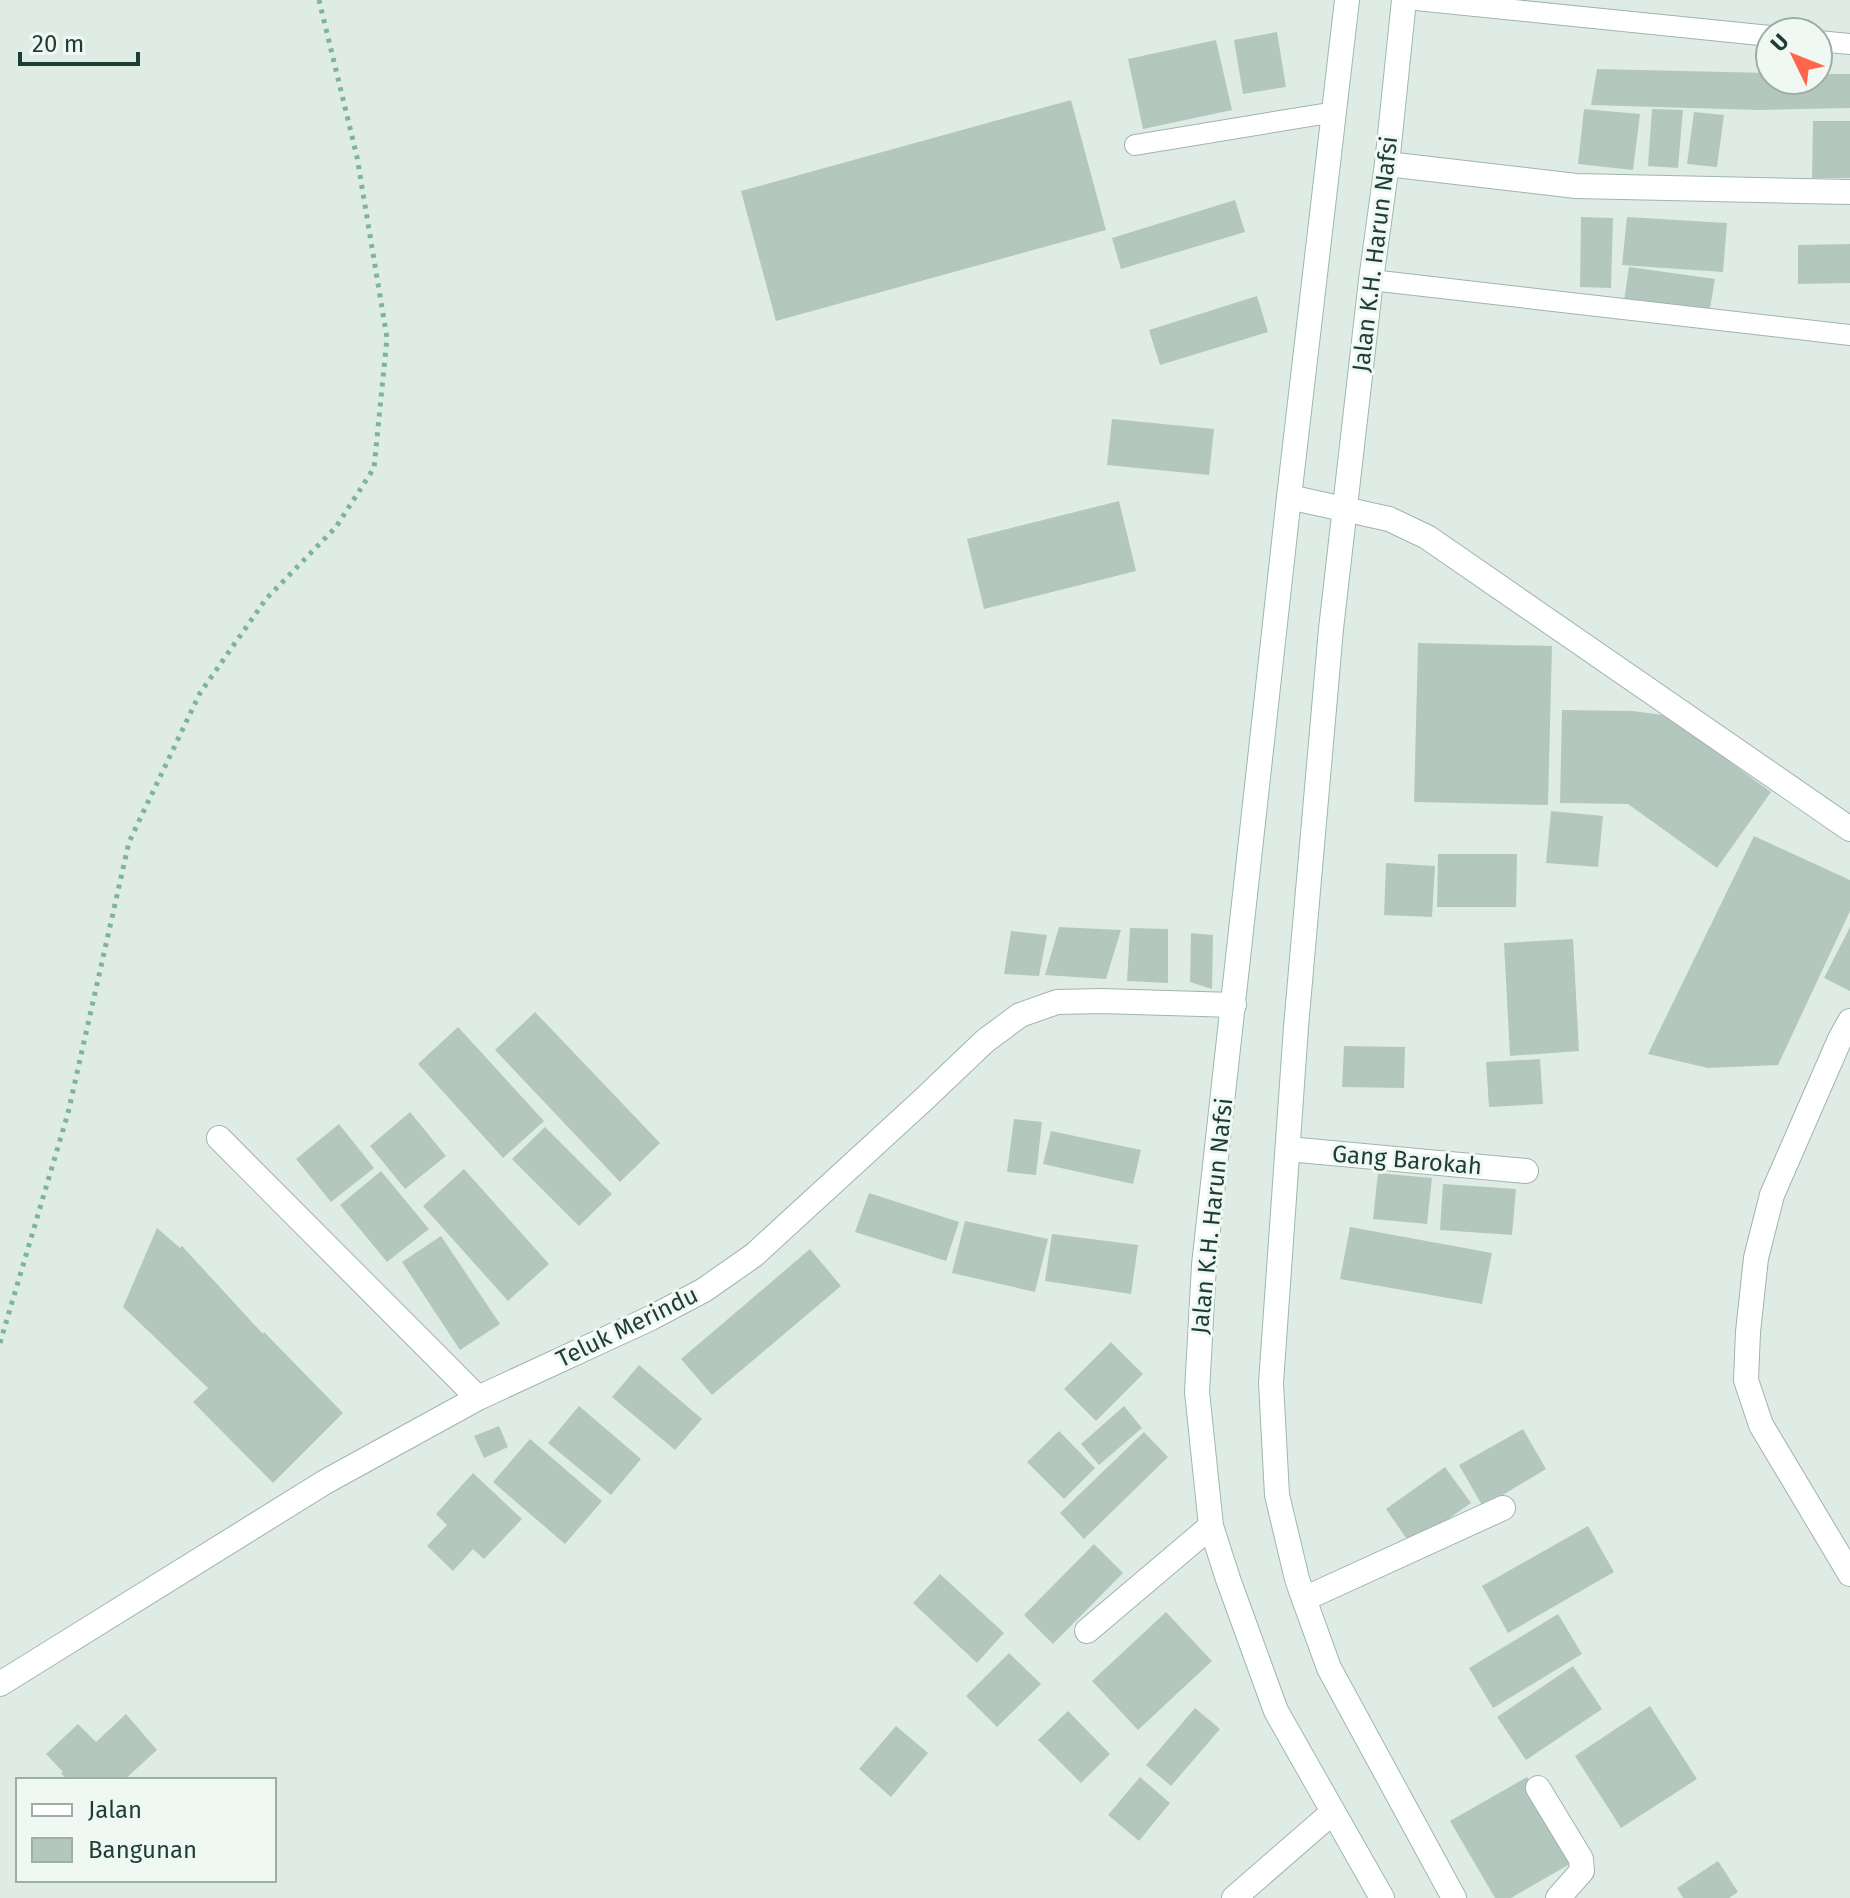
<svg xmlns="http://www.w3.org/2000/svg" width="1850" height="1898" font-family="'Fira Sans',sans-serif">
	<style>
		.building { fill: #b4c7be }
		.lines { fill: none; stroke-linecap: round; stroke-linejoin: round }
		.service-casing { stroke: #a1b4ac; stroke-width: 22 }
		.minor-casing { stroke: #a1b4ac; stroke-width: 26 }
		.secondary-casing { stroke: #9cb9ac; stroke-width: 26 }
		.path { stroke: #7cb49d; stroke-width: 5; stroke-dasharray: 4 6; stroke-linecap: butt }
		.service { stroke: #fff; stroke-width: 20 }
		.minor { stroke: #fff; stroke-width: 24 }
		.secondary { stroke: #fff; stroke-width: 24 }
		.labels { text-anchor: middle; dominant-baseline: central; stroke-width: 6; stroke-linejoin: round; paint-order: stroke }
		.street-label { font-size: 24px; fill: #1e3e33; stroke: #f0f8f3 }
	</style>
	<rect width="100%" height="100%" fill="#dfece5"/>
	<path class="building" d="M1277 32 1286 87 1243 94 1234 40Z
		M1216 40 1232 110 1143 129 1128 59Z
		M1597 69 1770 73V80H1818V74H1850V108L1759 110 1591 105Z
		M1071 100 1106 230 776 321 741 191Z
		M1584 109 1640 114 1633 170 1578 164Z
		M1652 109 1683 110 1678 168 1648 166Z
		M1694 112 1724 115 1717 167 1687 164Z
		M1813 121H1850V178H1812Z
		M1235 200 1245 232 1121 269 1112 238Z
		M1581 217 1613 218 1611 288 1580 287Z
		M1627 217 1727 223 1723 272 1622 265Z
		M1850 244V283L1798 284V245Z
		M1629 267 1715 279 1709 314 1624 301Z
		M1257 296 1268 332 1160 365 1149 330Z
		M1112 419 1214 429 1209 475 1107 465Z
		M1119 501 1136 571 984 609 967 539Z
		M1418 643 1552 646 1548 805 1414 802Z
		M1562 710 1633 711 1663 715 1674 721 1771 792 1717 868 1628 804 1560 803Z
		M1551 811 1603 816 1598 867 1546 863Z
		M1754 836 1850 880V911L1778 1065 1708 1068 1648 1054Z
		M1438 854H1517L1516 907H1437Z
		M1386 863 1435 866 1432 917 1384 915Z
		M1059 927 1121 930 1106 979 1045 975Z
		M1850 927V991L1824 978Z
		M1130 928 1168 929V983L1127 981Z
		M1011 931 1047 935 1039 976 1004 974Z
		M1191 933 1213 935 1212 989 1190 982Z
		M1573 939 1579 1051 1510 1056 1504 943Z
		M535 1012 660 1143 620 1182 495 1050Z
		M458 1027 544 1121 503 1158 418 1064Z
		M1344 1046 1405 1047 1404 1088 1342 1087Z
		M1540 1059 1543 1104 1489 1107 1486 1062Z
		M410 1112 446 1156 405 1189 370 1146Z
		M1014 1119 1042 1122 1036 1175 1007 1172Z
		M339 1124 374 1168 331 1202 296 1159Z
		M545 1127 612 1194 579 1226 512 1159Z
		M1051 1131 1141 1150 1133 1184 1043 1164Z
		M464 1169 549 1264 508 1301 423 1206Z
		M381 1171 429 1229 387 1262 340 1205Z
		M1378 1173 1432 1178 1427 1224 1373 1219Z
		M1443 1184 1516 1189 1512 1235 1440 1230Z
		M869 1193 959 1222 946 1261 855 1232Z
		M965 1221 1048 1239 1035 1292 952 1273Z
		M1350 1227 1492 1253 1482 1304 1340 1279Z
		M157 1228 180 1248 182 1246 263 1334 264 1332 343 1413 273 1483 193 1402 208 1388 123 1307Z
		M1052 1234 1138 1245 1131 1294 1045 1281Z
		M441 1236 500 1324 460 1350 402 1262Z
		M810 1249 841 1286 712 1395 681 1359Z
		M1111 1342 1143 1374 1096 1421 1064 1389Z
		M639 1365 702 1419 675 1450 612 1397Z
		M579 1406 641 1459 611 1495 548 1443Z
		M1124 1406 1142 1428 1099 1465 1081 1444Z
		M499 1426 508 1447 484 1458 474 1436Z
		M1523 1429 1546 1469 1483 1507 1459 1465Z
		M1059 1431 1095 1468 1064 1499 1027 1462Z
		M1144 1432 1168 1457 1084 1539 1060 1513Z
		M530 1439 602 1501 565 1544 493 1482Z
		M1445 1467 1471 1503 1411 1545 1386 1509Z
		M473 1473 522 1519 484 1559 473 1549 453 1571 427 1546 447 1525 436 1514Z
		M1588 1526 1614 1572 1508 1633 1482 1586Z
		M1094 1544 1123 1573 1053 1644 1024 1615Z
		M940 1574 1004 1633 977 1663 913 1603Z
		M1166 1612 1212 1661 1138 1730 1092 1681Z
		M1558 1614 1582 1654 1493 1708 1469 1668Z
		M1009 1653 1041 1684 997 1727 966 1696Z
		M1573 1666 1602 1709 1526 1760 1497 1717Z
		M1650 1706 1697 1779 1621 1828 1575 1756Z
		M1195 1708 1220 1729 1171 1786 1146 1765Z
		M1068 1711 1110 1754 1081 1783 1038 1740Z
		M126 1714 157 1750 124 1780H67L61 1773 63 1772 46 1754 78 1724 96 1742Z
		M896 1726 928 1753 891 1797 859 1769Z
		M1140 1777 1170 1803 1139 1841 1108 1815Z
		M1527 1777 1575 1861 1511 1898H1495L1450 1821Z
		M1718 1861 1738 1892 1729 1898H1683L1677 1888Z"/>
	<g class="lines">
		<g class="service-casing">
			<path id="service" d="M1416 0 1770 36
				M1818 41 1850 44
				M1135 145 1335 112
				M1371 280 1850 335"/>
		</g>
		<g class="minor-casing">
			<path id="minor" d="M1387 164 1576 186 1850 192
				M1289 497 1389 519 1427 537 1850 829
				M1850 1021 1840 1039 1772 1195 1756 1258 1748 1332 1746 1380 1761 1425 1850 1574
				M219 1138 478 1398
				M1288 1149 1526 1171
				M1304 1599 1503 1508
				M1087 1631 1211 1526
				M0 1684 325 1482 478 1398 651 1318 704 1290 754 1255 922 1101 985 1041 1020 1015 1057 1002 1101 1001 1234 1005
				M1538 1788 1581 1859 1582 1871 1558 1898
				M1234 1898 1333 1812"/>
		</g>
		<g class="secondary-casing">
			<path id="secondary" d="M1347 0 1289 497 1204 1265 1197 1392 1211 1526 1228 1579 1276 1711 1382 1898
				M1404 0 1387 164 1371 280 1331 629 1296 1027 1271 1383 1277 1495 1297 1579 1304 1599 1329 1668 1454 1898"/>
		</g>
		<path class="path" d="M0 1343 68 1113 129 842 200 693 266 599 336 527 374 468 387 338 357 157 319 0"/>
		<use href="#service" class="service"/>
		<use href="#minor" class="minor"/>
		<use href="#secondary" class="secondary"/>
	</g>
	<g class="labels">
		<g class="street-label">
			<text transform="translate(1375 254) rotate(-83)">Jalan K.H. Harun Nafsi</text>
			<text transform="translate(1407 1160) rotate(5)">Gang Barokah</text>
			<text transform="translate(1212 1216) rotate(-84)">Jalan K.H. Harun Nafsi</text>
			<text transform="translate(627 1327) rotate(-26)">Teluk Merindu</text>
		</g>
	</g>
	<rect x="16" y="1778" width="260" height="104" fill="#f0f8f3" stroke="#9caea6" stroke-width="2"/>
	<rect x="32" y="1804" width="40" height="12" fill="#ffffff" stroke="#9caea6" stroke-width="2"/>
	<text x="88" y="1818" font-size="24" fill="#1e3e33">Jalan</text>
	<rect x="32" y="1838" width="40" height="24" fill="#b4c7be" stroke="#9caea6" stroke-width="2"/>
	<text x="88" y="1858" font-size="24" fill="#1e3e33">Bangunan</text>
	<g transform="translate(1794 56) rotate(313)"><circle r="38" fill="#f0f8f3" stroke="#9caea6" stroke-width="2"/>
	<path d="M0-6L14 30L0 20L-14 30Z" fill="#ff664a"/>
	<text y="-12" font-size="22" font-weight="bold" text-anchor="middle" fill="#1e3e33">U</text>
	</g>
	<path d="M20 52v12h118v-12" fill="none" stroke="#1e3e33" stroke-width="4"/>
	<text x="32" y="52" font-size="24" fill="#1e3e33" stroke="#f0f8f3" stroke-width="6" paint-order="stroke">20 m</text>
</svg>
